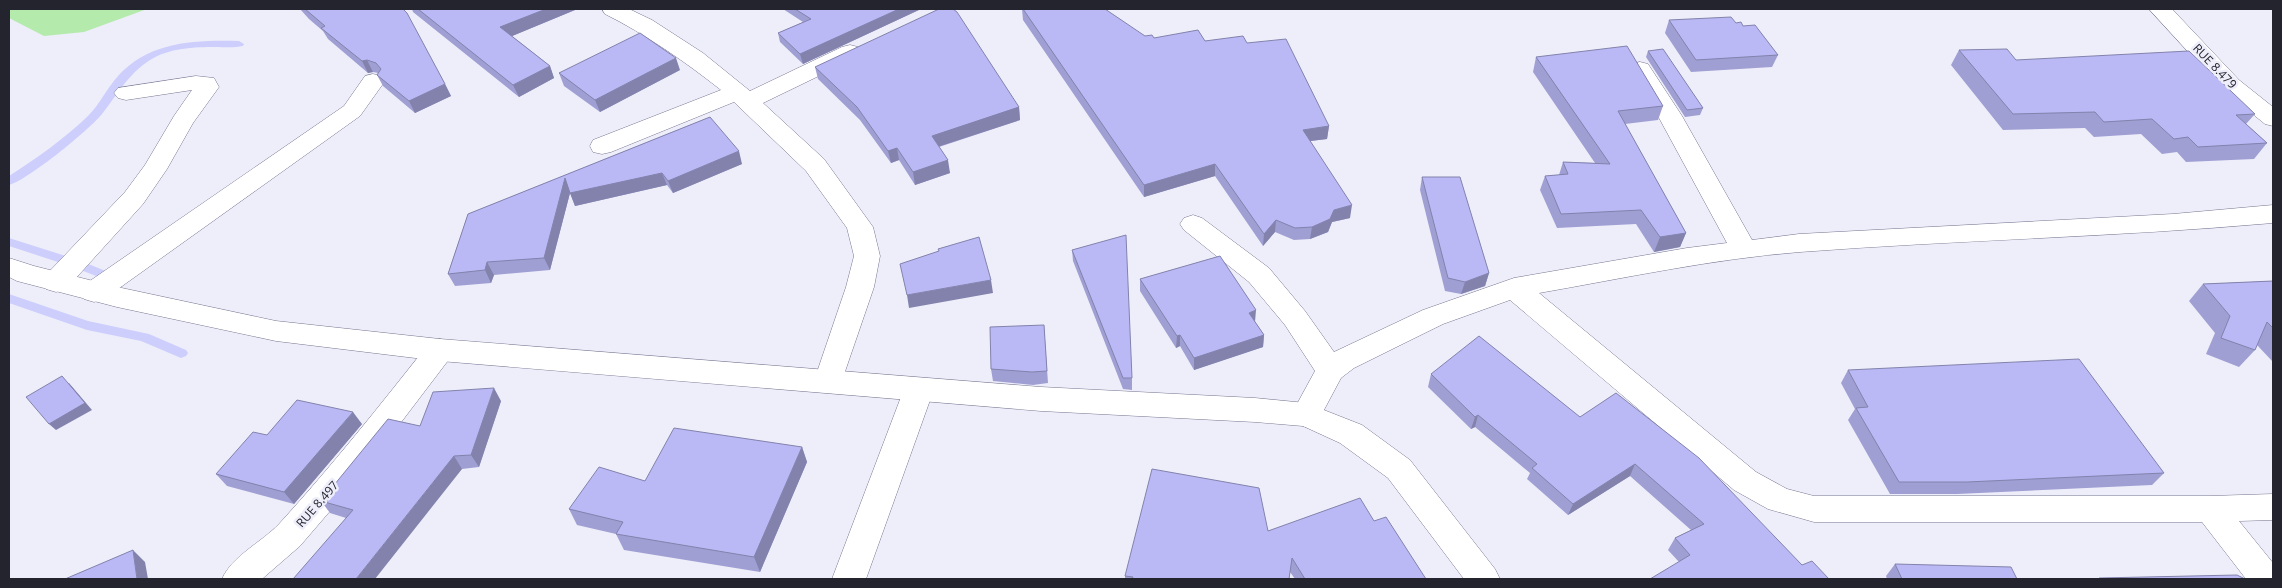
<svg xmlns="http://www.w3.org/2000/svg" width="2282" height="588" font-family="'Open Sans',sans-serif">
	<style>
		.green { fill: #b4eaac }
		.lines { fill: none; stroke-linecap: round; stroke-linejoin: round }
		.stream { fill: #cdcefc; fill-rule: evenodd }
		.minor-casing { stroke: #767691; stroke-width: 1 }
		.tertiary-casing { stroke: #767691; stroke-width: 1 }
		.minor { fill: #fff; fill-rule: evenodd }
		.tertiary { fill: #fff; fill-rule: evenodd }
		.wall { fill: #a09fd4 }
		.shaded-wall { fill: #8282ac }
		.building { fill: #bab9f6; stroke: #8282ac }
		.labels { text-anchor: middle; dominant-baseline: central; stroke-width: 5; stroke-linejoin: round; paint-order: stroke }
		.street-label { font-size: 12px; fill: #24242f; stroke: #eeeefa }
	</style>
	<rect width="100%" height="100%" fill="#eeeefa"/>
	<path class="green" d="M9 9H147L84 32 44 36 9 18Z"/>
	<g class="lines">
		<path class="stream" d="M239 41 244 44 243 46C234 48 225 47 216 47 194 47 169 48 150 60 128 74 118 94 102 114 89 130 28 180 9 185V176C37 158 64 139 88 116 100 104 107 88 118 76 150 41 195 40 239 41Z
			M9 238 72 258 74 261H81L113 274 115 277 109 281 73 267 71 264H64L9 246Z
			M9 294 88 321 149 334 186 350 188 353 186 356 181 358 141 341 87 330 9 303Z"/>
		<g class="minor-casing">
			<path id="minor" d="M602 9H629L652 20 703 53 750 91 842 47 850 45 858 47 861 52 858 57 763 103 824 159 873 227 880 256 874 287 839 389 829 392 819 389 814 381 846 287 854 256 847 228 806 171 734 102 611 152 602 154 593 152 590 146 593 140 721 90C684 61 647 35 605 14Z
				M2149 9H2172L2239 80 2273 107V126L2265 124 2223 90Z
				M1640 62 1648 64 1682 116 1752 240 1799 234 2173 214 2273 205V223C2116 237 1958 240 1800 252 1712 259 1625 278 1539 293L1756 472 1787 489 1814 496H2210L2273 494V520L2239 521 2273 563V579H2246L2202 522H1814L1768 509 1734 490 1510 300 1443 324 1354 368 1341 378 1317 423 1306 427 1295 423 1291 415 1315 371 1285 325 1249 282 1184 230 1180 224 1184 218 1193 215 1202 218 1269 268 1305 311 1334 352 1423 310 1514 278 1687 248 1727 243 1658 116 1629 69 1632 64Z
				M373 74 381 76 385 81 360 116 104 299 94 302 84 299 80 292 84 285 344 106 365 76Z
				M196 76 214 78 219 87 193 123 167 169 143 204 66 289 56 292 46 289 42 282 46 275 125 192 145 165 174 116 192 90 126 100 118 98 114 93 118 88Z
				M440 339 450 342 454 350 450 358 361 475 300 546 262 579H222C232 556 262 542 279 524 332 466 381 404 430 342Z
				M919 378 929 381 934 389 866 579H832L904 389 909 381Z"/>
		</g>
		<g class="tertiary-casing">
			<path id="tertiary" d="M9 258 34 266 117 287 276 321 440 339 1041 387 1255 398 1306 403 1362 425 1410 460 1495 569 1500 579H1464L1388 478 1340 443 1303 426 1255 422 1041 411 440 361 276 341 117 307 17 281 9 277Z"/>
		</g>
		<use href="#minor" class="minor"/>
		<use href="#tertiary" class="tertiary"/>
	</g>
	<path class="wall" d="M300 9H403L445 84 451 96 415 113 383 86 377 75 378 73 373 72 368 73 328 39 323 31 309 19Z
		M412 9H574L575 10 512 36 550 66 554 78 519 97 413 12Z
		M783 9H921L803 64 780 42 778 33 803 22Z
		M1022 9 1145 36 1154 38 1247 43 1329 126 1327 139 1310 141 1350 218 1332 222 1328 232 1310 239 1294 240 1275 232 1263 246 1215 176 1144 197 1023 20Z
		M1669 20 1736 23 1743 26 1778 55 1772 67 1691 72 1665 33Z
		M1959 50 2016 60 2255 114 2246 124 2267 143 2254 159 2186 162 2177 152 2162 154 2141 134 2094 137 2085 128 2003 130 1951 65Z
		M1648 51 1703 108 1700 115 1685 117 1646 57Z
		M1536 57 1663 106 1658 120 1625 124 1686 233 1680 247 1654 252 1636 224 1557 228 1540 190 1545 176 1559 175 1563 162 1595 163 1533 72Z
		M815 67 1019 107 1020 120 939 147 950 173 915 185 899 160 891 163 860 120 818 79Z
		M680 70 600 112 564 86 559 73Z
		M710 117 742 164 673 193 667 185 575 206 570 193 550 270 494 275 491 283 455 286 448 274 468 214Z
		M1422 177 1489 273 1485 286 1461 294 1445 291 1420 190Z
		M1072 250 1132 378V390L1123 389 1073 261Z
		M1140 279 1255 322 1264 335 1263 347 1194 370 1180 346 1176 348 1140 291Z
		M2273 281V362L2257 345 2255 350 2239 367 2206 354 2215 333 2189 301 2203 284Z
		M1044 325 1048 383 1033 385 993 381 991 369Z
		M1848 370 2164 473 2152 485 1957 494H1890L1848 420 1855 409 1841 383Z
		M1431 374 1580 417 1802 565 1829 579 1679 562 1668 550 1675 538 1691 530 1630 476 1568 515 1527 479 1530 473 1475 427 1471 429 1428 387Z
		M501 401 479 467 462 469 346 518 330 513 321 501 420 426Z
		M362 424 294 504 227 486 216 474 267 435Z
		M802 447 807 462 760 572 624 550 616 534 577 525 569 509 645 481Z
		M1268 531 1426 579H1295L1290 572 1289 579H1125V576Z
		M1895 564 2017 579H1887L1886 576Z"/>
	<path class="shaded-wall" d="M546 9H574L575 10 505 39 500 27Z
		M899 9H921L803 64 800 54Z
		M676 58 680 70 600 112 595 100Z
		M367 60 373 72 368 73 362 61Z
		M550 66 554 78 519 97 513 85Z
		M445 84 451 96 415 113 409 101Z
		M1019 107 1020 120 934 148 932 136Z
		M1329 126 1327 139 1302 142 1303 130Z
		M897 148 899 160 891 163 888 151Z
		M739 151 742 164 673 193 668 181Z
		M948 160 950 173 915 185 913 172Z
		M1215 164V176L1144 197V185Z
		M662 173 667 185 575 206 570 193 550 270 544 258 565 178Z
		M1352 205 1350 218 1332 222 1328 232 1310 239 1312 227 1334 210Z
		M1276 220 1275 232 1263 246 1264 234Z
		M1686 233 1680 247 1654 252 1660 237Z
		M487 262 494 275 491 283 485 270Z
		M1489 273 1485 286 1461 294 1465 282Z
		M991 280 993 293 909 308 907 295Z
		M1256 310 1255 322 1249 313Z
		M1180 335V346L1176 348 1177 336Z
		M1264 335 1263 347 1194 370V358Z
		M69 383 92 410 56 430 49 424Z
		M494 388 501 401 479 467 471 455Z
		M353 412 362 424 294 504 284 492Z
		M1478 415 1475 427 1471 429 1475 417Z
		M802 447 807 462 760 572 754 557Z
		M454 456 462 469 375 579H356Z
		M1635 464 1630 476 1568 515 1573 504Z
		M133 550 145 562 148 579H137Z"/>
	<path class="building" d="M305 9H403L407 13 445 84 409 101 377 75 381 69 376 63 367 60 362 61 321 28 325 26Z
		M418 9H546L500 27 550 66 513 85Z
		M795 9H899L800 54 778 33 811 19Z
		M939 9H953L957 12 1019 107 932 136 948 160 913 172 897 148 888 151 857 107 815 67Z
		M1023 9H1105L1145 36 1152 35 1154 38 1198 30 1205 41 1243 36 1247 43 1286 39 1329 126 1303 130 1352 205 1334 210 1330 219 1312 227 1295 228 1276 220 1264 234 1215 164 1144 185Z
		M1731 17 1736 23 1741 22 1743 26 1755 25 1778 55 1696 60 1669 20Z
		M640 33 676 58 595 100 559 73Z
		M1627 46 1663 106 1618 111 1686 233 1660 237 1641 210 1561 214 1545 176 1568 174 1563 162 1610 164 1536 57Z
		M1663 49 1703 108 1687 110 1648 51Z
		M2007 49 2016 60 2189 51 2255 114 2236 115 2267 143 2198 147 2188 137 2174 139 2152 119 2104 122 2095 112 2013 114 1959 50Z
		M710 117 739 151 668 181 662 173 570 193 565 178 544 258 487 262 485 270 448 274 468 214Z
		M1422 177H1460L1489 273 1465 282 1448 278Z
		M1126 235 1132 378H1123L1072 250Z
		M979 237 991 280 907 295 900 264 939 251 938 249Z
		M1220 256 1256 310 1249 313 1264 335 1194 358 1180 335 1177 336 1140 279Z
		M2273 281V328L2267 322 2255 350 2221 338 2230 316 2203 284Z
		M1044 325 1047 371 1032 372 991 369 990 327Z
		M1479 336 1580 417 1616 393 1699 458 1802 565 1812 561 1829 579H1650L1690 555 1675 538 1704 524 1635 464 1573 504 1532 468 1537 464 1478 415 1475 417 1431 374Z
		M2079 359 2164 473 1967 482H1899L1856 408 1868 407 1848 370Z
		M62 376 85 403 49 424 26 397Z
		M494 388 471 455 454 456 356 579H293L353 510 321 501 388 419 420 426 433 392Z
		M297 400 353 412 284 492 216 474 253 432 267 435Z
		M674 428 802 447 754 557 616 534 623 522 569 509 599 467 645 481Z
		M1152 469 1259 488 1268 531 1360 498 1374 521 1386 517 1426 579H1305L1292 558 1289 579H1132L1133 577 1125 576Z
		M133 550 137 579H65Z
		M1895 564 2011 567 2017 579H1902Z
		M2237 575 2245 579H2100L2099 578Z"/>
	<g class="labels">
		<g class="street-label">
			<text transform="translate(2215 66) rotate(46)">RUE 8.479</text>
			<text transform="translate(317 504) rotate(-49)">RUE 8.497</text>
		</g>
	</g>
	<rect width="2282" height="588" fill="none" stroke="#24242f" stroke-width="20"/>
</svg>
